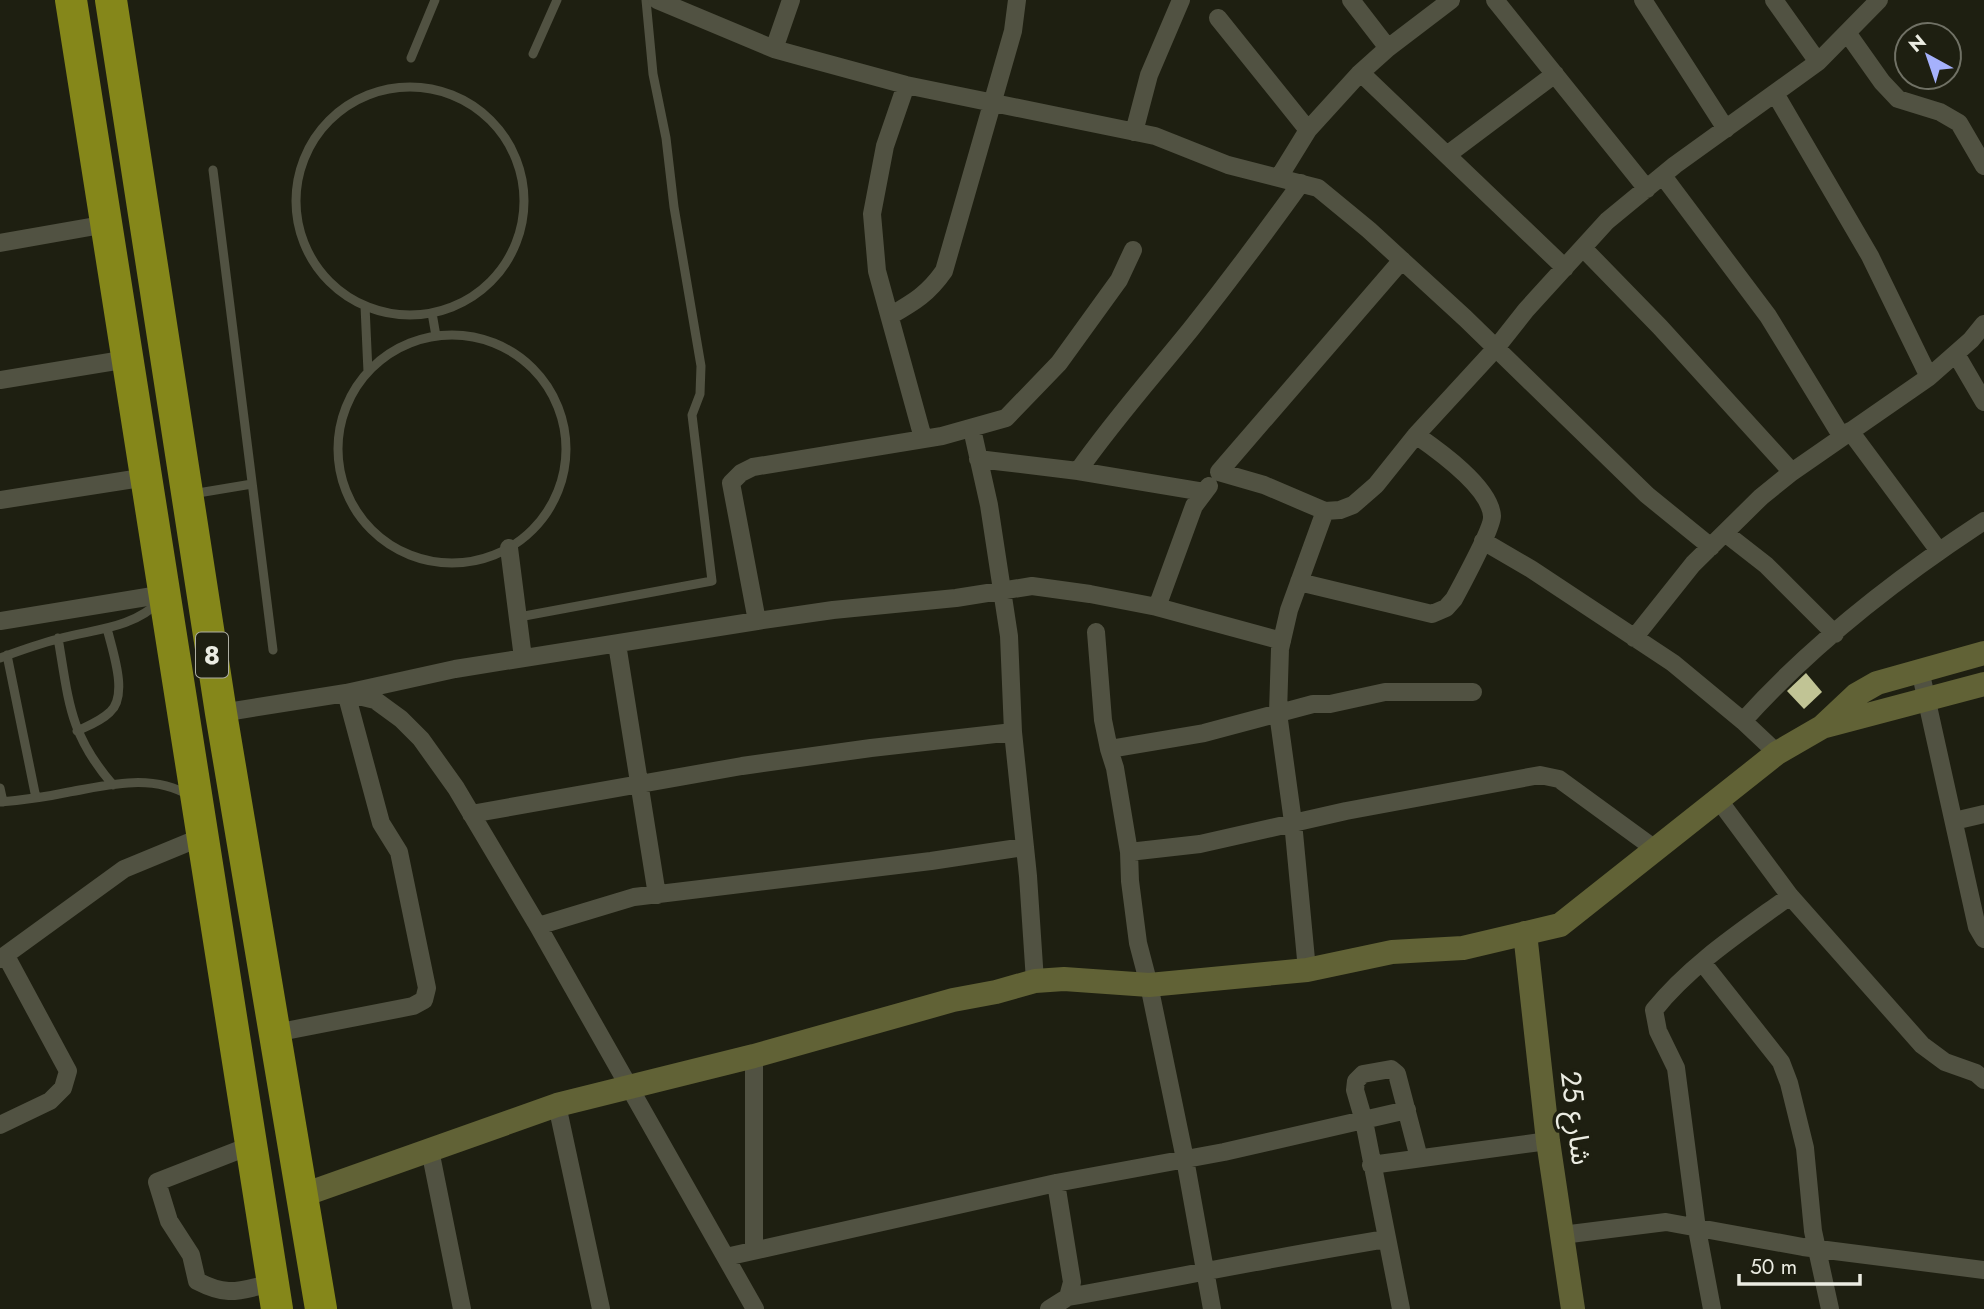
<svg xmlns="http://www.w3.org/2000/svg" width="1984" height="1309" font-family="Jost,'Noto Sans Arabic',sans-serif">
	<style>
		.building { fill: #c1c495 }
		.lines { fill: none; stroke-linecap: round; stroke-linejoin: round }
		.lane { stroke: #515242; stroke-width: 9 }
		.street { stroke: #515242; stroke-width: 18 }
		.secondary { stroke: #616236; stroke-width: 24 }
		.highway { stroke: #85871a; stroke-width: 32 }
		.labels { text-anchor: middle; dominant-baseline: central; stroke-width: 7; stroke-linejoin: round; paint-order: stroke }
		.shield { fill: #1e1f11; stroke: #aeaea3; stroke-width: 2 }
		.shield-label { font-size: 26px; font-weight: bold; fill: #ebece2 }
		.street-label { font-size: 28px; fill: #ebece2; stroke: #1e1f11 }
	</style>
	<rect width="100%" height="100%" fill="#1e1f11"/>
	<path class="building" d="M1806 673 1822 692 1804 709 1787 691Z"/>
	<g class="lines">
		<path class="lane" d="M533 54 557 0
			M411 58 435 0
			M296 201a114 114 0 1 1 228 0a114 114 0 1 1-228 0Z
			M213 170 273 650
			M365 306 368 372
			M432 313 436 336
			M338 449a114 114 0 1 1 228 0a114 114 0 1 1-228 0Z
			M192 494 252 484
			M519 617 712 581 692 415 700 394 701 366 674 207 666 138 653 74 646 0
			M58 638C69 702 69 734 113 785
			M7 655 36 798
			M0 658C19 651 38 644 58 639 94 629 132 629 160 601
			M77 731C88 726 101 721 110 712 129 695 112 650 107 628
			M0 788 3 802
			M0 802C23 800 46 797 69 792 110 785 152 773 190 796"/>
		<path class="street" d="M657 0 774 49 803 57 906 85 1155 136 1228 165 1318 188 1369 230 1465 318 1647 495 1711 547
			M1351 0 1388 48
			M1495 0 1647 189
			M1643 0 1726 129
			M1774 0 1818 62
			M1218 18 1308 130
			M1848 34 1882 82 1898 99 1940 112 1959 123 1984 166
			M774 49 791 0
			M1362 74 1565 268
			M906 85 885 146 872 214 877 271 923 438
			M1776 95 1870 256 1929 377
			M1134 132 1149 75 1181 0
			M1447 155 1555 74
			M1663 176 1768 316 1842 437
			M1279 177 1308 130 1359 74 1388 48 1451 0
			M0 243 107 224
			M1583 248 1660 327 1792 472
			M1402 260 1219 472 1264 485 1325 511 1340 510 1353 505 1376 485 1416 435 1496 348 1526 310 1607 221 1675 165 1818 62 1879 0
			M890 316C914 302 928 294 944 271L1013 31 1017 0
			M1956 354 1984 402
			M0 380 128 359
			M972 429 989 505 1009 636 1013 732 1028 876 1035 981
			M1850 431 1939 551
			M978 459 1078 471 1204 492
			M1078 471C1113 421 1153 376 1191 329 1229 281 1265 233 1301 183
			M0 500 147 477
			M1725 533 1766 565 1835 634
			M1483 541 1531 569 1673 663 1743 721 1777 753
			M509 548 523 658
			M1299 582 1432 614 1446 608 1454 599C1461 586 1493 527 1492 516 1490 487 1439 451 1416 435
			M1157 607 1194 506 1209 486
			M0 621 165 594
			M757 621 731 483 741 473 753 467 942 436 1006 418 1059 363 1119 280 1133 250
			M1096 632 1103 720 1109 749 1204 733 1313 704H1330L1385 692H1473
			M1634 638 1693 564 1761 497 1792 472 1929 377 1971 340 1984 324
			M617 644 657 895
			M1920 670 1977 927 1984 939
			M221 713 346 693 455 669 757 621 833 610 956 598 1032 586 1090 594 1157 607 1282 641
			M1743 721C1813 643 1897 578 1984 521
			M1109 749 1115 768 1129 852 1130 881 1138 943 1149 985 1185 1159 1212 1309
			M1718 799 1790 896 1922 1045 1945 1062 1976 1073 1984 1080
			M471 814 742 766 871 748 1013 732
			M1954 821 1984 814
			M1129 852 1200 844 1346 811 1540 775 1559 779 1655 849
			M538 926 634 897 931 861 1024 847
			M0 959 124 869 204 836
			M1702 962 1781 1062 1789 1083 1805 1148 1813 1231 1830 1309
			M1307 970 1293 822 1278 713 1280 649 1289 610 1325 511
			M275 1033 413 1006 424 1000 427 988 399 852 381 823 346 693 375 700 401 719 421 739 456 788 538 926 755 1309
			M557 1105 601 1309
			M0 1125 50 1101 63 1088 68 1071 6 956
			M252 1145 157 1182 169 1221 191 1255 197 1281C230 1298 239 1290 273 1283
			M430 1150 462 1309
			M1371 1165 1548 1141
			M1562 1235 1666 1222 1803 1247 1984 1270
			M754 1250V1056
			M726 1257 1056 1183 1224 1152 1407 1110
			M1068 1297C1174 1278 1280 1256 1387 1239
			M1049 1309 1068 1297 1072 1282 1056 1183
			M1401 1309 1364 1121 1355 1090 1356 1081 1363 1074 1391 1069 1397 1074 1419 1158
			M1712 1309 1697 1229 1676 1068 1658 1031 1654 1010C1691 964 1742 931 1790 896"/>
		<path class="secondary" d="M1823 726 1856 695 1877 683 1984 653
			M1525 933 1548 1141 1573 1309
			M303 1195 557 1105 754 1056 953 1000 996 992 1035 981 1064 979 1149 985 1307 970 1392 952 1463 948 1560 925 1777 753 1822 727 1984 684"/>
		<path class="highway" d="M71 0 277 1309
			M111 0 221 713 321 1309"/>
	</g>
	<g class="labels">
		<rect class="shield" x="196" y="632.5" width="32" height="45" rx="5"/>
		<g class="shield-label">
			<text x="212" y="655">8</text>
		</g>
		<g class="street-label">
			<text transform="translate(1576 1118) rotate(83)">شارع 25</text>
		</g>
	</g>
	<g transform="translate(1928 56) rotate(320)"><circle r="33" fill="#1e1f11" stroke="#707165" stroke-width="2"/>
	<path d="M0-5L12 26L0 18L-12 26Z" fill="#a5b1fc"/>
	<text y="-10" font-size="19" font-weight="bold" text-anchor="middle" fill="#ebece2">N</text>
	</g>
	<path d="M1739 1274v10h121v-10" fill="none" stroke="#ebece2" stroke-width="3.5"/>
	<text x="1750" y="1274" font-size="21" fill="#ebece2" stroke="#1e1f11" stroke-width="5" paint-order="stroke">50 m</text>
</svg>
